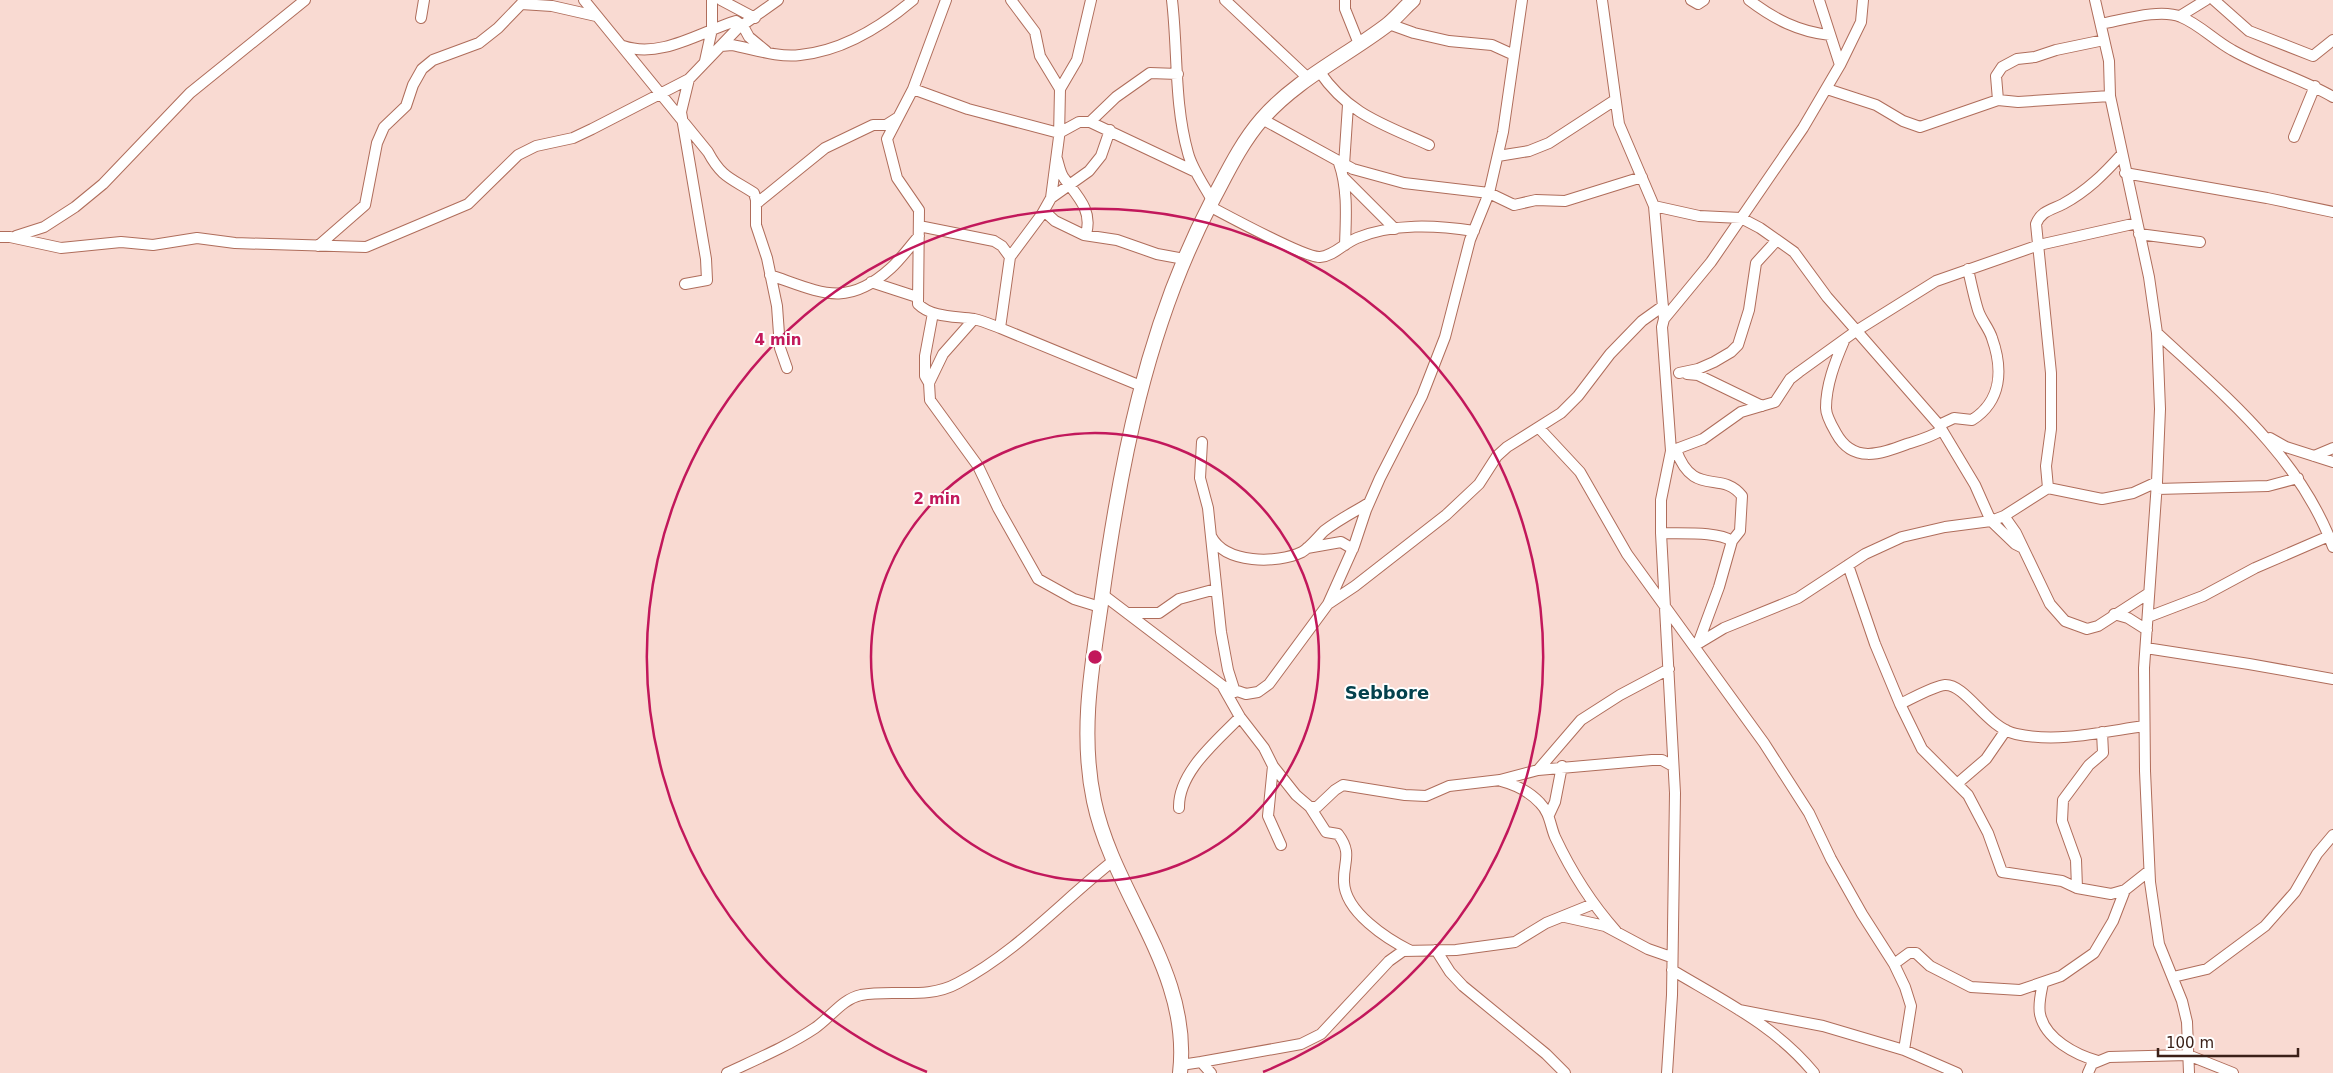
<svg xmlns="http://www.w3.org/2000/svg" width="2333" height="1073" font-family="'DejaVu Sans',sans-serif">
	<style>
		.lines { fill: none; stroke-linecap: round; stroke-linejoin: round }
		.street-casing { stroke: #af6d5b; stroke-width: 12 }
		.secondary-casing { stroke: #af6d5b; stroke-width: 16 }
		.street { stroke: #fff; stroke-width: 10 }
		.secondary { stroke: #fff; stroke-width: 14 }
		.ring { fill: none; stroke: #c2185b; stroke-width: 2.5 }
		.labels { text-anchor: middle; dominant-baseline: central; stroke-width: 4; stroke-linejoin: round; paint-order: stroke }
		.quarter-label { font-size: 18px; font-weight: bold; fill: #03414d; stroke: #fff }
		.centre { fill: #c2185b; stroke: #fff; stroke-width: 2.5 }
		.ring-label { font-size: 15px; text-anchor: middle; font-weight: bold; fill: #c2185b; stroke: #fff; stroke-width: 4; stroke-linejoin: round; paint-order: stroke }
	</style>
	<rect width="100%" height="100%" fill="#f9dad2"/>
	<g class="lines">
		<g class="street-casing">
			<path id="street" d="M584 0 708 152C722 178 731 178 754 193L756 200V225L767 258 777 306 780 348 787 368
				M721 0 755 18
				M946 0 913 89 887 139 897 178 919 210 918 304C932 318 956 316 974 319 983 321 992 325 1000 328L1141 386
				M1011 0 1035 32 1040 56 1060 89
				M1172 0C1178 51 1174 103 1188 153 1192 169 1204 185 1212 200
				M1225 0 1309 79
				M1345 0V9L1359 44
				M1602 0 1619 124 1654 206 1664 319 1662 327 1671 451 1661 500V533L1675 793 1672 995 1667 1073
				M1691 0 1698 4 1704 0
				M1749 0C1774 19 1799 32 1830 35
				M1819 0 1840 65
				M2095 0 2109 61 2110 96 2149 277 2157 333 2160 409 2157 482 2144 668 2145 771 2150 882 2159 944 2182 1001 2187 1022 2189 1073
				M2214 0 2249 31 2313 56 2333 40
				M521 4 552 6 596 16
				M2180 16 2206 0
				M421 18 424 0
				M1389 24 1414 33 1449 41 1492 45 1514 55
				M2101 24C2123 20 2160 8 2181 17 2199 24 2215 41 2232 50 2265 69 2301 78 2333 97
				M623 46C661 59 700 32 736 21L743 26 749 37 766 51
				M721 46 732 45C753 49 779 58 800 55 842 51 881 27 913 0
				M705 61 712 29V0
				M1319 71C1349 115 1383 124 1429 145
				M913 89 968 109 1059 133 1079 122H1090L1196 172
				M1827 89 1876 105 1903 121 1920 127 1998 100 2018 102 2110 96
				M1998 100 1996 76 2002 67 2017 59 2035 57 2056 50 2104 40
				M1262 119 1353 169 1404 183 1489 193 1514 205 1536 200 1565 201 1642 177
				M1090 122 1116 97 1150 73 1178 74
				M2294 137 2315 86
				M1498 156 1529 151 1549 143 1615 100
				M1057 159C1059 165 1060 173 1064 178 1077 196 1093 210 1086 234
				M1339 163C1348 189 1346 217 1345 245
				M1344 165 1348 105
				M2125 173 2267 198 2333 212
				M1344 178 1395 229
				M1051 198 1059 137 1060 89 1077 60 1091 0
				M756 204 825 148 873 125H886L897 118
				M1209 206C1228 216 1305 258 1320 257 1334 256 1344 243 1357 238 1394 223 1435 225 1474 231
				M1654 206 1699 216 1741 218 1760 228 1794 252 1827 297 1939 425 1975 485 1991 521 2015 544 2023 548
				M1044 211 1055 221 1084 235 1117 240 1157 254 1184 259
				M919 226 994 241 1002 246 1010 257
				M2139 234 2200 242
				M16 236 44 227 75 207 103 184 190 93 305 0
				M0 237H10L61 248 121 242 153 245 197 238 235 243 366 247 468 204 518 155 536 146 573 138 592 129 689 79 737 29 778 0
				M318 246 365 205 377 143 384 127 406 106 413 85 422 69 433 60 479 43 498 28 525 0
				M770 275C820 292 846 309 891 268 901 259 910 246 919 236
				M871 282 917 297
				M685 284 707 280 706 259 681 112 689 79
				M933 313 925 356V376L929 383 930 400 978 466 998 508 1038 579 1074 599 1100 607
				M1664 319 1711 262 1803 128 1840 65 1861 22 1863 0
				M1000 328 1010 257 1042 214 1051 198 1089 171 1101 156 1110 130
				M2157 333C2225 396 2300 457 2333 547
				M1844 341C1835 362 1826 385 1826 408 1826 416 1832 426 1836 433 1853 464 1880 454 1907 444 1920 440 1931 437 1942 430
				M1679 373 1698 369 1714 362 1731 352 1738 345 1749 310 1756 263 1777 240
				M1687 374 1698 375 1762 406
				M929 383 943 354 974 319
				M1939 425 1954 418 1972 420C2002 401 2003 369 1992 338 1989 328 1981 320 1978 310 1974 297 1971 283 1968 269
				M1539 428 1580 472 1627 554 1764 743 1809 813 1831 859 1862 914 1894 964 1905 987 1911 1006 1904 1050
				M2270 438 2286 447 2333 462
				M1202 442 1200 478 1208 508 1221 632 1228 670 1235 692
				M1676 450C1694 499 1721 469 1742 496L1740 531 1732 541 1719 587 1699 641
				M1671 451 1703 439 1741 412 1775 402 1790 379 1799 372 1856 331 1936 281 2039 245 2137 223
				M2314 456 2333 448
				M2048 488 2046 466 2051 429V373L2036 224C2041 211 2051 210 2063 204 2087 191 2104 174 2122 154
				M2157 489 2268 486 2298 478
				M2004 516 2016 533 2050 604 2065 621 2087 629 2098 626 2149 593
				M1661 533C1680 534 1717 531 1732 541
				M1211 536C1225 564 1277 564 1302 552 1310 547 1317 538 1324 531 1338 520 1354 512 1369 503
				M1307 548 1341 542 1353 549
				M1848 565 1875 644 1900 704 1922 749 1968 795 1988 833 2002 872 2062 881 2077 888 2111 894 2125 890 2149 871
				M1102 594 1223 686 1246 694 1258 692 1269 684 1328 604 1354 546 1366 510 1380 478 1422 396 1445 337 1470 240 1489 193 1503 132 1522 0
				M1328 604 1355 586 1446 515 1479 484 1497 456 1507 447 1561 413 1578 396 1610 354 1642 321 1663 306
				M1128 613H1159L1179 599 1216 589
				M2114 614 2128 618 2147 630
				M2148 617 2203 596 2255 568 2329 536
				M1694 646 1724 628 1798 598 1865 554 1902 537 1945 527 1991 521 2004 516 2048 488 2102 499 2133 493 2157 482
				M2146 648 2249 664 2333 679
				M1223 687 1240 717 1264 748 1273 766 1296 795 1310 807 1326 832 1338 834C1353 854 1343 862 1344 882 1345 912 1387 939 1411 951
				M1900 704C1911 699 1934 686 1945 685 1966 684 1987 728 2016 734 2058 743 2102 732 2144 726
				M1273 766 1268 816 1281 845
				M1538 770 1581 720 1620 695 1669 669
				M1501 781C1516 785 1529 791 1540 803 1550 813 1550 825 1555 837 1571 871 1591 903 1616 931
				M1958 783 1986 759 2006 730
				M1310 807H1317L1335 790 1343 785 1405 795 1426 796 1449 786 1500 780 1538 770 1652 760H1662L1673 766
				M1179 808C1178 772 1217 741 1240 717
				M1549 815 1555 802 1562 766
				M2077 888 2076 860 2062 821 2063 800 2089 765 2103 753 2102 732
				M1565 917 1605 926 1648 949 1671 957
				M1436 950 1450 972 1463 986 1546 1054 1565 1073
				M1894 964 1909 953H1916L1930 966 1971 987 2020 990 2061 976 2094 953 2113 921 2125 890
				M1672 970C1722 1000 1776 1026 1814 1073
				M2173 977 2207 969 2265 926 2295 892 2317 854 2333 835
				M2043 983C2041 993 2038 1004 2040 1014 2045 1039 2076 1055 2098 1061
				M1739 1010 1823 1026 1904 1050 1957 1073
				M1181 1065 1201 1062
				M727 1073C757 1059 788 1046 815 1028 831 1017 842 999 861 995 894 989 927 1000 958 983 1017 952 1061 902 1113 861
				M1211 1073 1201 1062 1301 1044 1321 1034 1389 961 1403 951 1456 950 1515 942 1546 923 1593 904
				M2088 1073 2092 1064 2109 1057 2188 1055 2233 1073"/>
		</g>
		<g class="secondary-casing">
			<path id="secondary" d="M1180 1073C1192 971 1114 896 1094 801 1080 735 1091 671 1101 604 1120 465 1146 327 1212 201 1227 173 1241 143 1262 119 1297 79 1345 57 1387 25 1396 18 1404 8 1413 0"/>
		</g>
		<use href="#street" class="street"/>
		<use href="#secondary" class="secondary"/>
	</g>
	<g class="ring">
		<circle cx="1095" cy="657" r="224"/>
		<path d="M927 1072A448 448 0 1 1 1263 1072"/>
	</g>
	<g class="labels">
		<g class="quarter-label">
			<text x="1387" y="692">Sebbore</text>
		</g>
	</g>
	<circle cx="1095" cy="657" r="8" class="centre"/>
	<g class="ring-label">
		<text x="778" y="345">4 min</text>
		<text x="937" y="504">2 min</text>
	</g>
	<path d="M2158 1048v8h140v-8" fill="none" stroke="#3b2018" stroke-width="2.5"/>
	<text x="2166" y="1048" font-size="15" fill="#3b2018" stroke="#ffffff" stroke-width="4" paint-order="stroke">100 m</text>
</svg>
